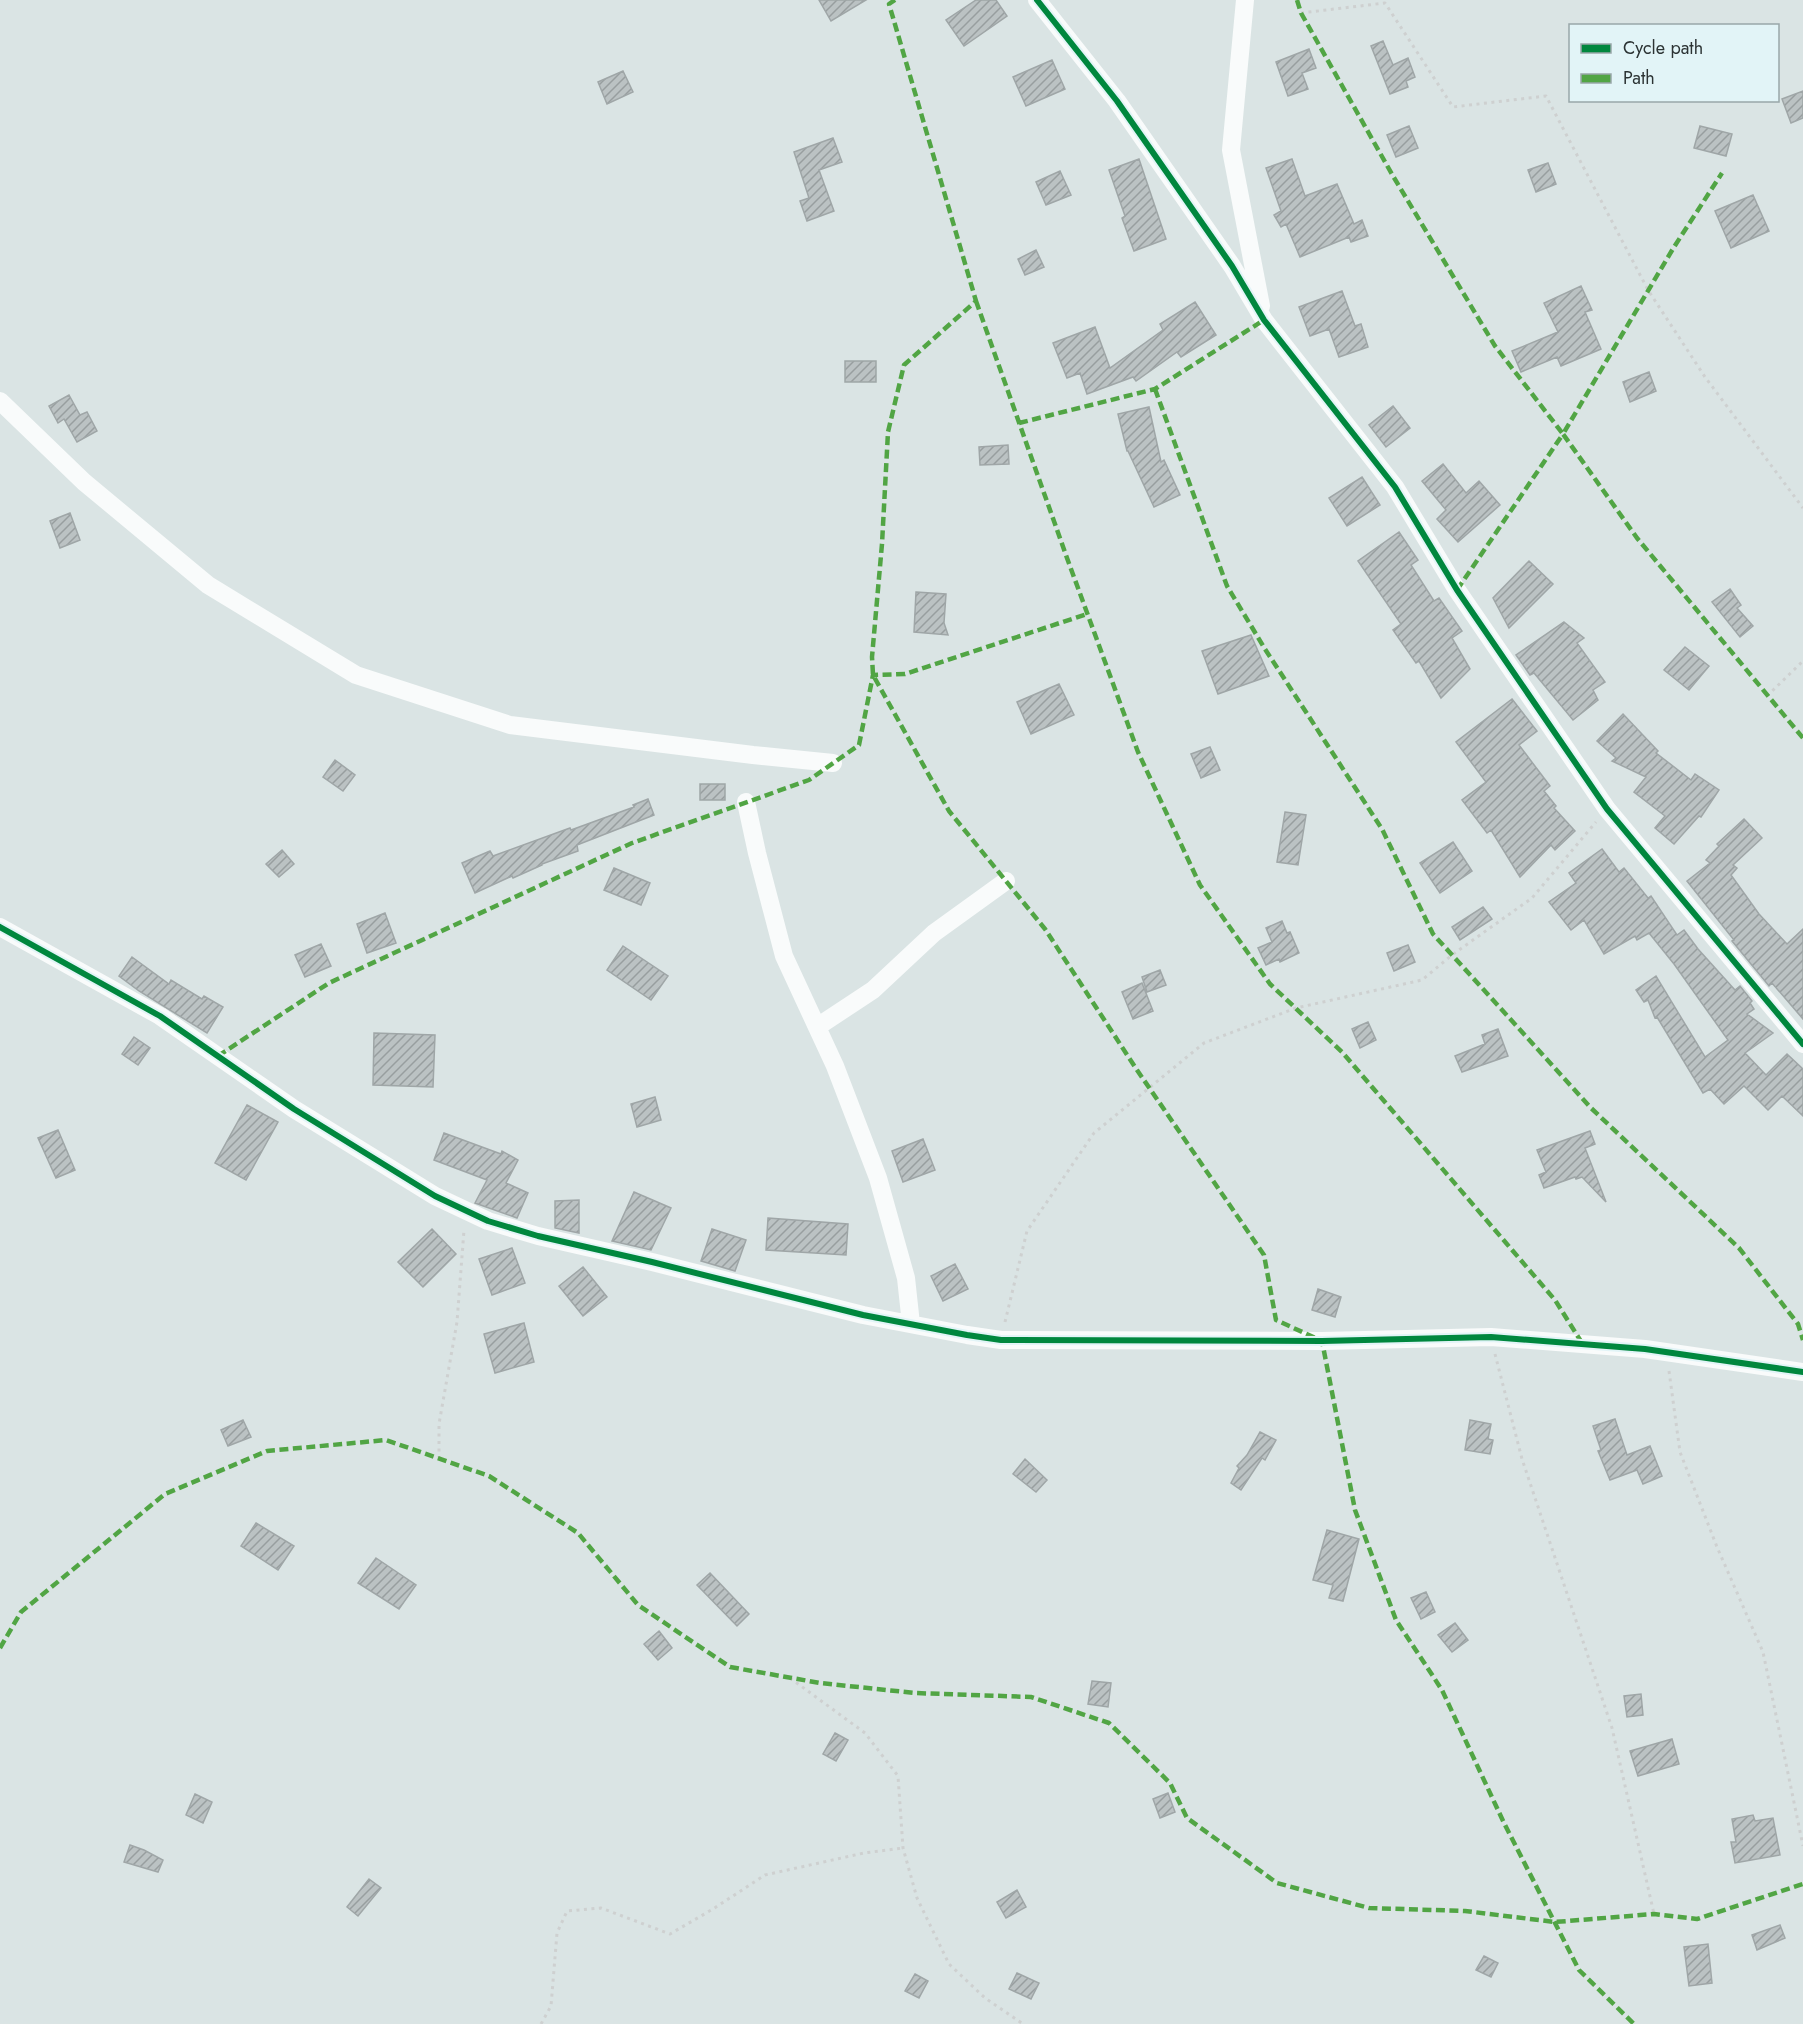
<svg xmlns="http://www.w3.org/2000/svg" width="1803" height="2024" font-family="Jost,sans-serif">
	<style>
		.building { fill: url(#building-hatch); stroke: #9fa6a7; stroke-width: 1.5 }
		.lines { fill: none; stroke-linecap: round; stroke-linejoin: round }
		.path { stroke: #ced0d0; stroke-width: 3; stroke-dasharray: 3 4.5; stroke-linecap: butt }
		.minor { stroke: #f9fbfb; stroke-width: 18 }
		.quiet { stroke: #51a544; stroke-width: 4.5; stroke-dasharray: 9 4.5; stroke-linecap: butt }
		.cycleway-casing { stroke: #e2f4f7; stroke-width: 10 }
		.cycleway { stroke: #00873e; stroke-width: 6 }
	</style>
	<defs>
		<pattern id="building-hatch" width="6" height="6" patternUnits="userSpaceOnUse" patternTransform="scale(1.5)"><rect width="6" height="6" fill="#bbc2c3"/><path d="M-1 1l2-2M0 6l6-6M5 7l2-2" fill="none" stroke="#989e9f"/></pattern>
	</defs>
	<rect width="100%" height="100%" fill="#dae4e4"/>
	<path class="building" d="M819 0H866L831 21Z
		M976 0H996L1007 16 964 46 946 20Z
		M1383 41 1393 65 1408 58 1415 77 1406 81 1408 87 1390 94 1371 46Z
		M1309 49 1316 68 1302 73 1308 89 1288 96 1276 62Z
		M1052 60 1065 89 1026 106 1013 77Z
		M623 71 633 92 607 104 598 82Z
		M1803 91V118L1791 123 1782 99Z
		M1409 126 1418 148 1396 157 1387 135Z
		M1700 126 1732 134 1726 156 1694 148Z
		M833 138 842 162 819 170 834 211 807 221 800 201 809 198 794 152Z
		M1139 159 1166 239 1134 251 1122 218 1125 216 1109 170Z
		M1292 159 1305 196 1337 184 1354 224 1362 220 1368 236 1351 242 1349 237 1300 257 1286 224 1281 227 1274 215 1281 211 1266 168Z
		M1548 163 1556 184 1536 192 1528 170Z
		M1060 171 1071 195 1046 205 1036 182Z
		M1753 195 1769 231 1731 248 1715 211Z
		M1036 250 1044 267 1025 275 1018 259Z
		M1581 286 1592 310 1585 312 1601 349 1561 366 1557 357 1521 372 1512 351 1558 332 1544 303Z
		M1342 291 1355 326 1361 324 1368 347 1339 357 1329 329 1310 336 1299 307Z
		M1195 302 1216 335 1181 357 1177 352 1136 381 1133 377 1087 394 1080 373 1067 378 1053 343 1095 327 1110 368 1163 330 1160 324Z
		M845 361H876V382H845Z
		M1649 372 1656 391 1630 402 1623 382Z
		M69 395 80 415 87 412 97 431 77 442 64 419 58 423 49 406Z
		M1393 406 1410 428 1386 447 1369 425Z
		M1149 407 1161 462 1164 460 1180 495 1154 507 1128 451H1127L1118 414Z
		M1008 445 1009 464 980 465 979 447Z
		M1443 464 1466 493 1479 481 1500 505 1458 542 1437 519 1446 510 1422 481Z
		M1362 477 1380 505 1347 526 1329 498Z
		M70 513 80 540 60 548 50 521Z
		M1399 532 1418 560 1411 565 1434 601 1439 598 1462 631 1452 638 1470 669 1441 698 1419 661 1416 663 1393 630 1401 624 1358 561Z
		M1529 561 1553 584 1509 628 1493 598Z
		M1730 589 1741 605 1737 608 1753 626 1740 637 1712 602Z
		M916 592 946 594 944 623 948 635 914 632Z
		M1564 622 1584 638 1577 643 1605 682 1593 690 1598 700 1573 720 1534 673 1530 675 1516 655Z
		M1251 635 1269 676 1218 694 1202 651Z
		M1685 647 1709 666 1689 690 1664 670Z
		M1059 684 1074 715 1031 734 1017 702Z
		M1512 699 1537 731 1519 745 1550 786 1544 791 1556 806 1554 808 1575 831 1555 850 1551 845 1520 877 1491 830 1487 833 1462 800 1486 782 1456 742Z
		M1623 714 1658 751 1656 753 1691 780 1695 774 1719 790 1701 817 1699 816 1674 844 1655 828 1665 816 1634 792 1646 777 1612 761 1616 758 1597 741Z
		M1210 747 1220 770 1201 778 1191 754Z
		M335 760 355 775 343 791 323 777Z
		M700 784H725V800H700Z
		M648 799 654 815 577 845 578 851 542 864V865L513 878 512 876 475 893 462 863 490 851 493 856 570 828 571 830 634 807 633 805Z
		M1285 812 1306 815 1298 865 1277 862Z
		M1744 819 1762 838 1733 865 1737 868 1731 875 1759 914 1787 944 1803 929V1019L1772 983 1769 986 1732 941 1734 940 1687 881 1710 863 1706 860 1719 846 1717 844Z
		M1453 842 1472 871 1440 893 1420 863Z
		M1602 849 1619 872 1624 868 1648 898 1651 896 1677 935 1684 930 1698 949 1735 990 1740 986 1752 1001 1750 1003 1754 1009 1747 1014 1773 1033 1745 1053 1766 1075 1787 1054 1803 1069V1116L1782 1096 1768 1110 1744 1086 1724 1104 1710 1089 1703 1093 1657 1017 1655 1018 1648 1000 1644 1002 1636 990 1656 976 1705 1057 1728 1040 1674 964 1649 933 1637 940 1635 936 1604 954 1584 920 1571 930 1549 902 1576 883 1569 873Z
		M282 850 294 864 279 877 266 864Z
		M614 868 650 883 641 905 604 890Z
		M1483 907 1492 919 1460 940 1452 927Z
		M385 913 396 943 367 953 357 924Z
		M1282 921 1287 933 1290 932 1299 953 1280 962 1279 959 1266 965 1258 948 1272 942 1266 928Z
		M321 944 331 966 305 977 295 955Z
		M1408 945 1415 962 1394 971 1387 953Z
		M623 946 668 976 651 1000 607 970Z
		M132 957 169 984 171 980 202 999 204 996 223 1007 207 1033 139 991 119 976Z
		M1160 970 1166 985 1147 992 1142 977Z
		M1142 983 1153 1011 1133 1019 1122 992Z
		M1368 1022 1376 1040 1360 1048 1352 1029Z
		M1498 1029 1508 1056 1462 1072 1455 1056 1485 1044 1482 1035Z
		M374 1033 435 1035 433 1087 373 1085Z
		M134 1037 150 1048 138 1065 122 1054Z
		M655 1097 661 1120 637 1127 631 1104Z
		M247 1105 278 1122 246 1180 215 1163Z
		M58 1130 75 1170 56 1178 38 1138Z
		M1590 1131 1595 1144 1585 1148 1606 1202 1582 1177 1576 1179 1575 1177 1544 1188 1539 1175 1546 1172 1537 1150Z
		M444 1133 501 1154 502 1151 518 1160 506 1183 528 1193 517 1218 475 1203 487 1180 434 1160Z
		M923 1139 935 1170 903 1182 892 1151Z
		M634 1192 671 1208 651 1250 612 1241Z
		M579 1200V1233L555 1228V1201Z
		M768 1218 848 1224 846 1255 766 1250Z
		M432 1229 456 1254 423 1287 398 1262Z
		M712 1229 746 1240 735 1271 701 1261Z
		M512 1248 525 1283 492 1295 479 1259Z
		M955 1264 968 1289 943 1301 931 1276Z
		M583 1267 607 1297 583 1316 559 1286Z
		M1318 1289 1341 1297 1335 1317 1312 1310Z
		M524 1323 534 1362 495 1373 484 1334Z
		M1615 1419 1627 1455 1650 1446 1662 1476 1643 1484 1637 1470 1610 1480 1598 1451 1601 1450 1593 1426Z
		M243 1420 251 1437 228 1446 221 1430Z
		M1470 1420 1491 1424 1488 1439 1493 1440 1490 1454 1465 1450Z
		M1260 1432 1276 1440 1265 1460 1262 1458 1241 1490 1231 1483 1239 1468 1237 1466 1247 1455Z
		M1025 1459 1047 1480 1036 1492 1013 1474Z
		M256 1523 294 1546 278 1570 241 1546Z
		M1327 1530 1359 1539 1343 1601 1329 1598 1333 1585 1313 1580Z
		M376 1558 416 1585 399 1609 358 1583Z
		M710 1573 749 1614 737 1626 697 1585Z
		M1426 1592 1435 1612 1421 1619 1411 1598Z
		M1455 1623 1468 1640 1452 1652 1438 1635Z
		M659 1631 672 1648 658 1660 644 1644Z
		M1092 1681 1111 1683 1108 1707 1088 1704Z
		M1641 1694 1643 1715 1627 1717 1624 1696Z
		M835 1733 848 1740 836 1761 823 1754Z
		M1672 1739 1679 1764 1638 1776 1630 1751Z
		M1168 1793 1175 1812 1160 1818 1153 1799Z
		M195 1794 212 1802 203 1823 186 1815Z
		M1753 1815 1755 1821 1773 1818 1780 1855 1735 1863 1731 1842H1736L1732 1819Z
		M130 1845 144 1850 163 1860 158 1872 124 1862Z
		M369 1879 381 1888 358 1916 347 1907Z
		M1017 1890 1026 1907 1006 1918 997 1902Z
		M1780 1925 1785 1938 1757 1950 1752 1935Z
		M1708 1944 1712 1983 1689 1986 1684 1947Z
		M1484 1956 1498 1963 1491 1977 1476 1970Z
		M1017 1973 1039 1983 1031 1999 1009 1989Z
		M915 1974 928 1981 919 1998 905 1991Z"/>
	<g class="lines">
		<path class="path" d="M1301 13 1385 3 1453 107 1546 96 1648 290 1705 377 1803 508
			M1767 696 1803 661
			M1005 1322 1027 1231 1094 1133 1204 1043 1296 1008 1422 980 1452 955 1532 898 1596 822
			M1495 1354 1522 1459 1612 1728 1654 1914
			M1669 1371 1680 1452 1717 1547 1763 1652 1803 1846
			M439 1459V1424L457 1322 464 1230
			M790 1678 865 1733 898 1776 903 1848 917 1898 949 1964 985 1998 1023 2024
			M541 2024 551 2006 557 1933 567 1911 601 1908 670 1934 713 1909 765 1875 864 1853 903 1848"/>
		<path class="minor" d="M1037 0 1117 101 1232 266 1264 320 1395 487 1457 590 1607 809 1803 1044
			M1245 0 1231 150 1261 306
			M0 401 84 482 208 585 356 675 510 725 753 755 833 763
			M746 802 757 853 784 956 835 1066 878 1178 906 1278 911 1324
			M0 927 160 1016 294 1109 435 1196 488 1221 538 1236 652 1262 863 1315 967 1335 1001 1340 1322 1341 1491 1337 1645 1349 1803 1372
			M817 1027 873 990 934 933 1006 881"/>
		<path class="quiet" d="M895 0 889 4 976 301 904 365 888 432 882 544 872 657 873 675 949 811 1045 929 1137 1070 1264 1255 1276 1320 1322 1341 1355 1510 1396 1620 1442 1690 1504 1823 1579 1970 1634 2024
			M1297 0 1301 13 1393 176 1495 346 1563 434 1674 247 1722 173
			M976 301 1067 558 1138 752 1200 885 1270 984 1342 1052 1555 1300 1582 1343
			M1155 389 1227 586 1265 649 1382 829 1433 934 1591 1108 1739 1248 1798 1324 1803 1340
			M1019 423 1155 389 1264 320
			M1457 590 1563 434 1637 538 1803 738
			M218 1056 329 983 632 843 809 780 859 745 873 675 905 674 1087 614
			M0 1648 21 1612 165 1494 267 1451 386 1440 489 1476 578 1533 638 1605 730 1667 820 1683 915 1693 1031 1697 1109 1723 1170 1783 1187 1818 1277 1883 1369 1908 1465 1911 1555 1922 1654 1914 1697 1919 1803 1884"/>
		<g class="cycleway-casing">
			<path id="cycleway" d="M1037 0 1117 101 1232 266 1264 320 1395 487 1457 590 1607 809 1803 1044
				M0 927 160 1016 294 1109 435 1196 488 1221 538 1236 652 1262 863 1315 967 1335 1001 1340 1322 1341 1491 1337 1645 1349 1803 1372"/>
		</g>
		<use href="#cycleway" class="cycleway"/>
	</g>
	<rect x="1569" y="24" width="210" height="78" fill="#e2f4f7" stroke="#99a7a9" stroke-width="1.5"/>
	<rect x="1581" y="44" width="30" height="9" fill="#00873e" stroke="#99a7a9" stroke-width="1.5"/>
	<text x="1623" y="54" font-size="18" fill="#2c3334">Cycle path</text>
	<rect x="1581" y="74" width="30" height="9" fill="#51a544" stroke="#99a7a9" stroke-width="1.5"/>
	<text x="1623" y="84" font-size="18" fill="#2c3334">Path</text>
</svg>
